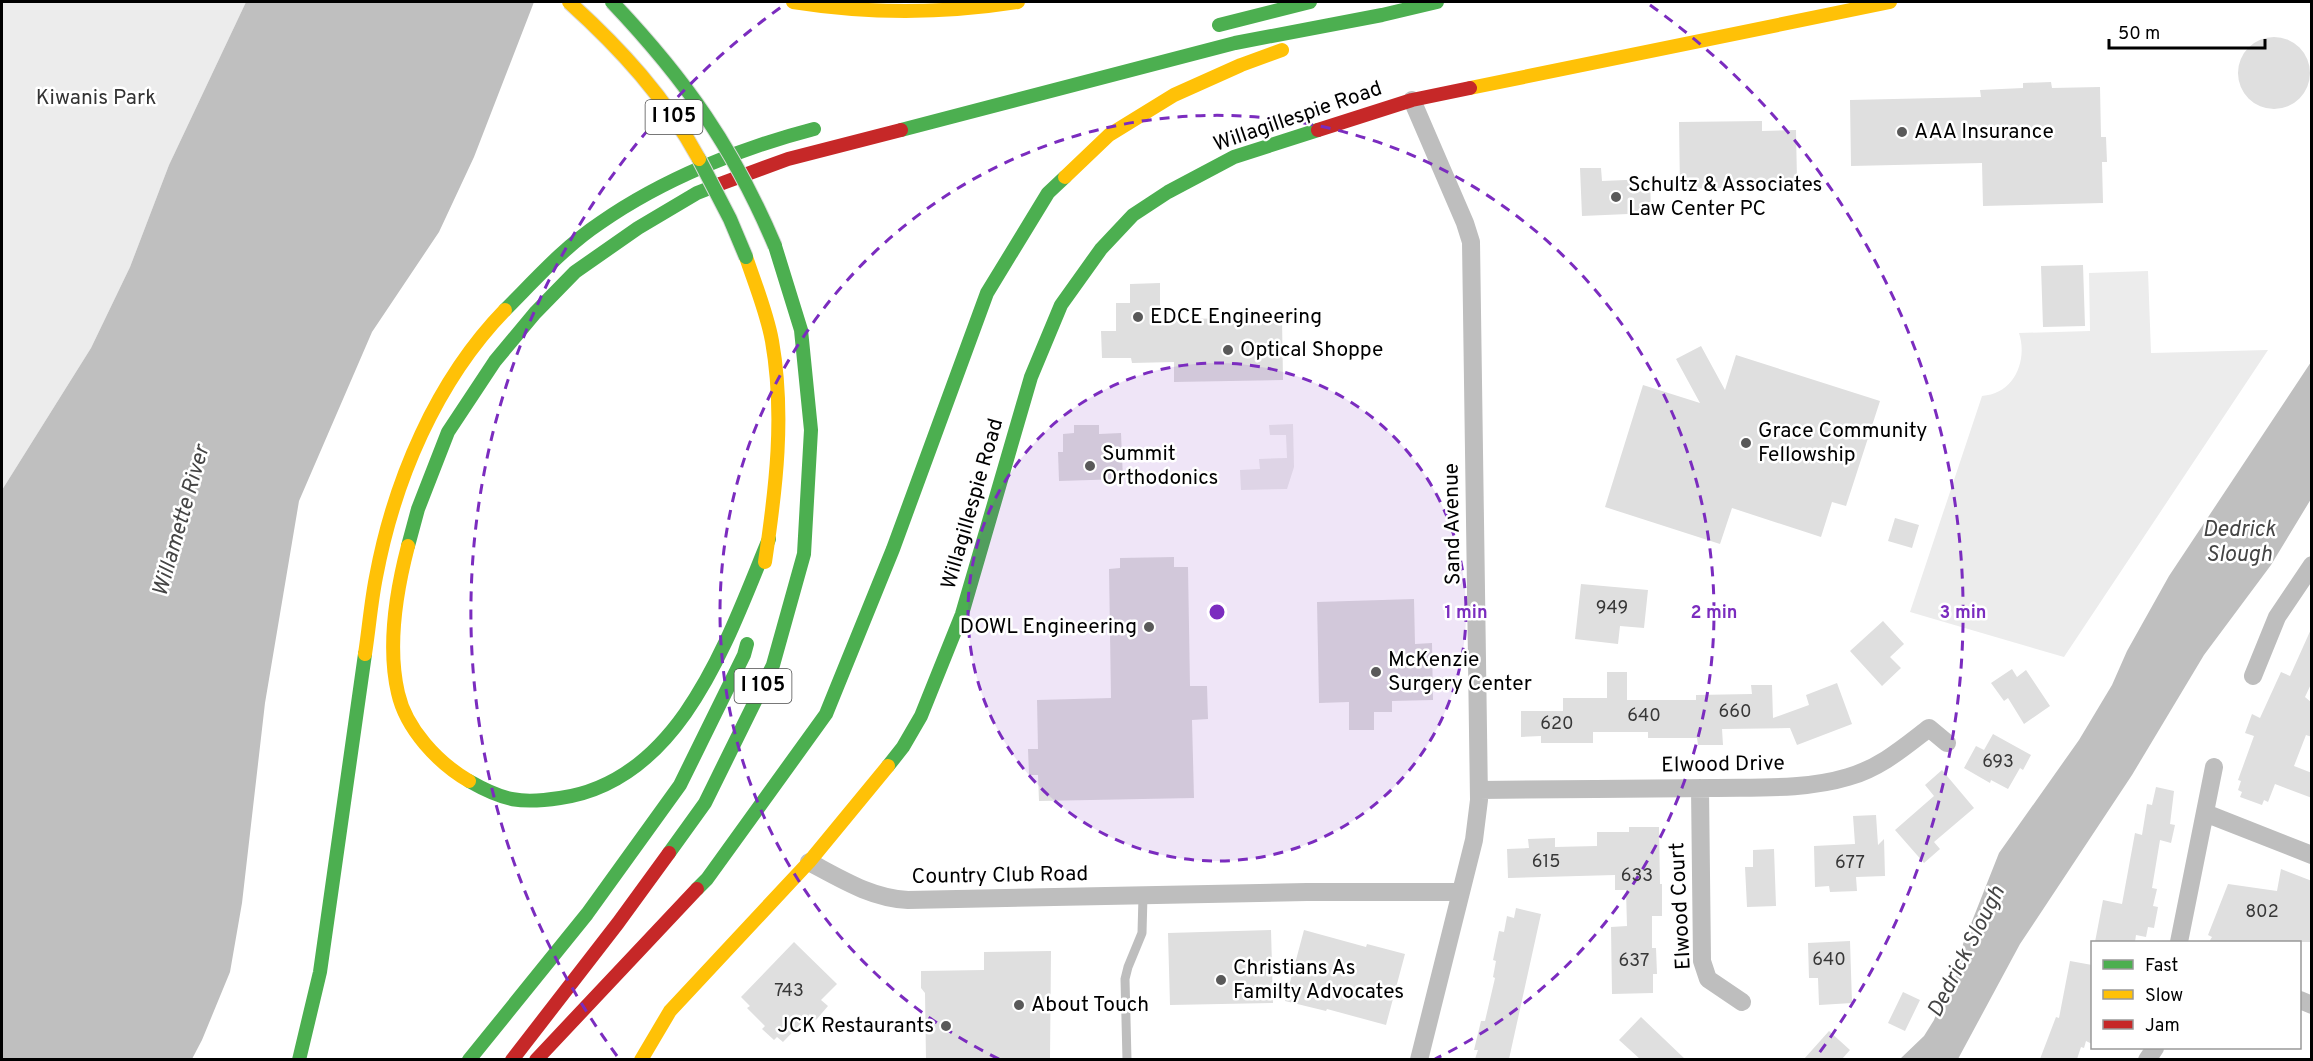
<svg xmlns="http://www.w3.org/2000/svg" width="2313" height="1061" font-family="Overpass,sans-serif">
	<style>
		.green { fill: #ececec }
		.water { fill: #bfbfbf }
		.building { fill: #dfdfdf }
		.lines { fill: none; stroke-linecap: round; stroke-linejoin: round }
		.lane { stroke: #bebebe; stroke-width: 9 }
		.street { stroke: #bebebe; stroke-width: 18 }
		.fast { stroke: #4caf50; stroke-width: 14 }
		.slow { stroke: #ffc107; stroke-width: 14 }
		.jam { stroke: #c62828; stroke-width: 14 }
		.fast-bridge-casing { stroke: #dbdbdb; stroke-width: 16; stroke-linecap: butt }
		.slow-bridge-casing { stroke: #dbdbdb; stroke-width: 16; stroke-linecap: butt }
		.fast-bridge { stroke: #4caf50; stroke-width: 14 }
		.slow-bridge { stroke: #ffc107; stroke-width: 14 }
		.ring { fill: none; stroke: #7b2cbf; stroke-width: 3; stroke-dasharray: 10 8 }
		.poi-dot { fill: #595959; stroke: #fff; stroke-width: 2 }
		.labels { text-anchor: middle; dominant-baseline: central; stroke-width: 5; stroke-linejoin: round; paint-order: stroke }
		.number-label { font-size: 18px; fill: #383838 }
		.shield { fill: #fff; stroke: #4c4c4c; stroke-width: 1.5 }
		.shield-label { font-size: 20px; font-weight: bold; fill: #000 }
		.park-label { font-size: 21px; fill: #333; stroke: #fff }
		.street-label { font-size: 21px; fill: #000; stroke: #fff }
		.poi-label { font-size: 21px; fill: #000; stroke: #fff; text-anchor: start }
		.water-label { font-size: 22px; font-style: italic; fill: #444; stroke: #fff }
		.centre { fill: #7b2cbf; stroke: #fff; stroke-width: 3 }
		.ring-label { font-size: 18px; text-anchor: middle; font-weight: bold; fill: #7b2cbf; stroke: #fff; stroke-width: 5; stroke-linejoin: round; paint-order: stroke }
	</style>
	<rect width="100%" height="100%" fill="#fff"/>
	<path class="green" d="M2 2H246L169 165 130 267 91 348 2 490Z
		M2148 271 2151 353 2268 350 2064 657 1910 612 1982 396C2014 394 2028 361 2019 333L2090 331 2089 273Z
		M1293 424 1294 467 1287 489 1241 490 1240 470 1260 469 1259 459 1287 458 1286 435H1270L1269 425Z"/>
	<path class="water" d="M246 2H534L474 157 439 232 372 332 299 501 265 703 242 903 230 972 202 1040 192 1059H2V490L91 348 130 267 169 165Z
		M2311 362V499L2271 565 2204 655 2132 775 2020 944 1958 1059H1900L1924 1036 1934 1020 1939 1007 1958 972 1963 944 1999 853 2079 740 2112 685 2127 651 2169 576Z"/>
	<path class="building" d="M2238 73a36 36 0 1 1 72 0a36 36 0 1 1-72 0Z
		M2051 82 2052 88 2100 87 2101 137H2106L2107 162H2102L2103 203 1983 206 1982 163 1851 166 1850 100 1981 97 1980 90 2023 88V83Z
		M1762 121V131L1796 130 1797 181 1763 182V187L1680 189 1679 122Z
		M1580 168H1601L1602 181 1650 179 1651 213 1582 216Z
		M2083 265 2085 326 2043 327 2041 266Z
		M1160 283V319L1282 318 1283 380 1174 382V362L1132 363 1131 358H1102L1101 331H1116V303H1130V284Z
		M1701 346 1725 390 1736 355 1880 401 1846 506 1832 502 1821 537 1732 508 1720 544 1605 507 1643 385 1700 403 1676 359Z
		M1074 425H1099V434L1121 433 1123 479 1059 481 1058 452H1063V434L1074 433Z
		M1895 518 1919 525 1912 548 1888 541Z
		M1174 557V567H1188L1190 686H1207L1208 719 1192 720 1194 798 1039 801 1038 775H1029L1028 749H1038L1037 700 1111 698 1109 569 1120 568V558Z
		M1581 584 1648 590 1644 628 1620 626 1618 644 1575 639Z
		M1414 599 1415 644 1432 643 1433 700 1392 701V712H1374V730H1349V702L1319 703 1317 602Z
		M1883 621 1904 644 1890 657 1901 668 1882 686 1850 651Z
		M2312 627V682L2305 697 2312 703V737L2306 735 2294 766 2312 773V798L2275 784 2268 802 2264 800 2262 805 2240 797 2242 792 2238 790 2241 781 2238 780 2254 736 2245 733 2252 714 2260 718 2281 672 2290 676Z
		M2012 669 2017 677 2026 670 2050 706 2024 724 2008 698 2004 701 1991 683Z
		M1607 672H1627V700H1696V695L1752 694 1751 685H1772L1773 718 1809 705 1806 695 1837 683 1852 724 1797 745 1790 728 1722 729 1723 745H1698L1697 738H1648V732H1593V743H1541V736L1521 737V711H1563V698H1607Z
		M1993 734 2031 755 2023 770 2020 768 2008 789 1991 780 1990 783 1964 768 1976 746 1984 750Z
		M1942 770 1974 808 1934 842 1940 849 1924 863 1895 830 1934 796 1925 785Z
		M2156 787 2174 791 2170 824 2175 825 2171 843 2160 840 2152 888 2157 889 2153 906 2158 907 2154 928 2148 927 2146 937 2136 935 2135 942H2095L2103 900 2122 904 2135 833 2142 835 2147 804 2152 805Z
		M1876 815 1878 845 1884 839 1885 876 1856 877 1857 891 1830 892 1829 886 1815 887 1814 846 1855 844 1853 816Z
		M1629 827H1659L1660 884H1662V916H1652V948H1656L1657 974H1653V993L1612 994 1611 927 1627 926 1626 890H1615V875L1508 878 1507 849 1529 848 1528 839 1555 838V847L1597 846V832H1629Z
		M1774 849 1776 906 1747 907 1745 867H1753V850Z
		M2281 869 2312 881V942H2209L2212 937 2208 935 2228 884 2277 891Z
		M1516 908 1541 914 1509 1059H1475L1478 1050H1474L1481 1021H1485L1495 978 1493 977 1496 961 1493 960 1499 931 1504 932 1507 916 1514 918Z
		M1271 930 1273 1003 1170 1005 1168 933Z
		M1304 930 1366 947 1367 944 1405 954 1386 1025 1327 1009 1326 1011 1285 1001Z
		M1850 941 1852 1003 1819 1005 1818 978H1809L1808 943Z
		M794 942 837 984 821 1000 828 1006 816 1020 810 1014 783 1042 777 1037 774 1040 762 1029 765 1026 747 1008 750 1006 741 997Z
		M1051 951 1050 1059H926L925 993 921 988V971L984 970V952Z
		M2070 961 2092 965V1044L2086 1041 2084 1048 2081 1047 2077 1059H2040L2056 1017 2059 1018Z
		M1903 992 1920 1000 1905 1031 1888 1023Z
		M1641 1017 1685 1059H1640L1619 1040Z
		M1829 1031 1850 1050 1842 1059H1804Z"/>
	<g class="lines">
		<path class="lane" d="M1127 1060 1125 979 1128 967 1142 933 1143 896"/>
		<path class="street" d="M1412 100 1465 223 1471 242 1479 800 1474 840 1419 1060
			M2253 676 2277 617 2312 565
			M1700 788 1702 961 1708 979 1742 1002
			M1479 790C1557 789 1634 789 1712 788 1756 787 1805 790 1848 777 1880 768 1903 748 1929 728L1947 743
			M2205 813 2312 855
			M809 862C841 879 871 898 908 900L1307 892H1461
			M2179 942 2214 767
			M2300 1000 2312 1005
			M2147 1060 2155 1048"/>
		<path class="fast" d="M1219 25 1310 2
			M901 130 1235 43 1382 15 1437 2
			M505 310C535 280 564 247 600 223 663 179 741 148 814 129
			M408 546 418 509 448 432 495 361 535 313 575 272 638 228 697 193 720 184
			M888 766 903 747 921 716 962 614 1031 377 1061 305 1101 249 1133 215 1168 192 1234 157 1318 130
			M469 781C504 801 521 804 560 798 682 781 728 637 769 539
			M669 853 705 803 773 665 804 554 811 430 801 330 775 246
			M697 889 707 879 826 714 893 549 987 293 1048 193 1065 177
			M299 1060 320 972 365 654
			M469 1060 587 914 680 785 744 655 747 644"/>
		<path class="slow" d="M793 2C869 14 942 14 1018 2
			M1470 88 1890 2
			M1065 177 1109 135 1174 95 1241 65 1282 50
			M746 257C755 284 767 313 772 341 785 415 776 488 765 562
			M408 546C396 592 387 646 398 693 406 729 438 763 469 781
			M365 654C369 628 371 602 376 577 394 481 436 381 505 310
			M641 1060 670 1011 809 862 888 766"/>
		<path class="jam" d="M1318 130 1412 100 1470 88
			M720 184 788 159 901 130
			M512 1060 618 923 669 853
			M536 1060 697 889"/>
		<g class="fast-bridge-casing">
			<path id="fast-bridge" d="M612 2C686 80 733 147 775 246
				M699 159 730 219 746 257"/>
		</g>
		<g class="slow-bridge-casing">
			<path id="slow-bridge" d="M569 2C620 48 666 98 699 159"/>
		</g>
		<use href="#fast-bridge" class="fast-bridge"/>
		<use href="#slow-bridge" class="slow-bridge"/>
	</g>
	<circle cx="1217" cy="612" r="249" fill="#7b2cbf" fill-opacity=".12"/>
	<g class="ring">
		<circle cx="1217" cy="612" r="249"/>
		<path d="M999 1059A497 497 0 1 1 1435 1059"/>
		<path d="M617 1056A746 746 0 0 1 784 5M1650 5A746 746 0 0 1 1817 1056"/>
	</g>
	<g class="poi-dot">
		<circle cx="1902" cy="132" r="6"/>
		<circle cx="1616" cy="197" r="6"/>
		<circle cx="1138" cy="317" r="6"/>
		<circle cx="1228" cy="350" r="6"/>
		<circle cx="1746" cy="443" r="6"/>
		<circle cx="1090" cy="466" r="6"/>
		<circle cx="1149" cy="627" r="6"/>
		<circle cx="1376" cy="672" r="6"/>
		<circle cx="1221" cy="980" r="6"/>
		<circle cx="1019" cy="1005" r="6"/>
		<circle cx="946" cy="1026" r="6"/>
	</g>
	<g class="labels">
		<g class="number-label">
			<text x="1612" y="608">949</text>
			<text x="1735" y="712">660</text>
			<text x="1644" y="716">640</text>
			<text x="1557" y="724">620</text>
			<text x="1998" y="762">693</text>
			<text x="1546" y="862">615</text>
			<text x="1850" y="863">677</text>
			<text x="1637" y="876">633</text>
			<text x="2262" y="912">802</text>
			<text x="1829" y="960">640</text>
			<text x="1634" y="961">637</text>
			<text x="789" y="991">743</text>
		</g>
		<g class="shield">
			<rect x="645.5" y="100" width="57" height="34" rx="4.5"/>
			<rect x="734.5" y="669" width="57" height="34" rx="4.5"/>
		</g>
		<g class="shield-label">
			<text x="674" y="117">I 105</text>
			<text x="763" y="686">I 105</text>
		</g>
		<g class="park-label">
			<text x="96" y="98">Kiwanis Park</text>
		</g>
		<g class="street-label">
			<text transform="translate(1298 117) rotate(-19)">Willagillespie Road</text>
			<text transform="translate(973 504) rotate(-74)">Willagillespie Road</text>
			<text transform="translate(1453 524) rotate(-91)">Sand Avenue</text>
			<text transform="translate(1723 765) rotate(-1)">Elwood Drive</text>
			<text transform="translate(1000 876) rotate(-1)">Country Club Road</text>
			<text transform="translate(1681 906) rotate(-93)">Elwood Court</text>
		</g>
		<g class="poi-label">
			<text x="1914" y="132">AAA Insurance</text>
			<text x="1628" y="185">Schultz &amp; Associates<tspan x="1628" dy="24">Law Center PC</tspan></text>
			<text x="1150" y="317">EDCE Engineering</text>
			<text x="1240" y="350">Optical Shoppe</text>
			<text x="1758" y="431">Grace Community<tspan x="1758" dy="24">Fellowship</tspan></text>
			<text x="1102" y="454">Summit<tspan x="1102" dy="24">Orthodonics</tspan></text>
			<text x="1137" y="627" text-anchor="end">DOWL Engineering</text>
			<text x="1388" y="660">McKenzie<tspan x="1388" dy="24">Surgery Center</tspan></text>
			<text x="1233" y="968">Christians As<tspan x="1233" dy="24">Familty Advocates</tspan></text>
			<text x="1031" y="1005">About Touch</text>
			<text x="934" y="1026" text-anchor="end">JCK Restaurants</text>
		</g>
		<g class="water-label">
			<text transform="translate(182 521) rotate(-74)">Willamette River</text>
			<text x="2239" y="530">Dedrick<tspan x="2239" dy="25">Slough</tspan></text>
			<text transform="translate(1967 952) rotate(-63)">Dedrick Slough</text>
		</g>
	</g>
	<circle cx="1217" cy="612" r="9" class="centre"/>
	<g class="ring-label">
		<text x="1466" y="618">1 min</text>
		<text x="1714" y="618">2 min</text>
		<text x="1963" y="618">3 min</text>
	</g>
	<rect width="2313" height="1061" fill="none" stroke="#000000" stroke-width="6"/>
	<rect x="2091" y="941" width="210" height="108" fill="#ffffff" stroke="#999999" stroke-width="1.5"/>
	<rect x="2103" y="960" width="30" height="9" fill="#4caf50" stroke="#999999" stroke-width="1.5"/>
	<text x="2145" y="971" font-size="18" fill="#000000">Fast</text>
	<rect x="2103" y="990" width="30" height="9" fill="#ffc107" stroke="#999999" stroke-width="1.5"/>
	<text x="2145" y="1001" font-size="18" fill="#000000">Slow</text>
	<rect x="2103" y="1020" width="30" height="9" fill="#c62828" stroke="#999999" stroke-width="1.5"/>
	<text x="2145" y="1031" font-size="18" fill="#000000">Jam</text>
	<path d="M2109 39v9h156v-9" fill="none" stroke="#000000" stroke-width="3"/>
	<text x="2118" y="39" font-size="18" fill="#000000" stroke="#ffffff" stroke-width="4.5" paint-order="stroke">50 m</text>
</svg>
